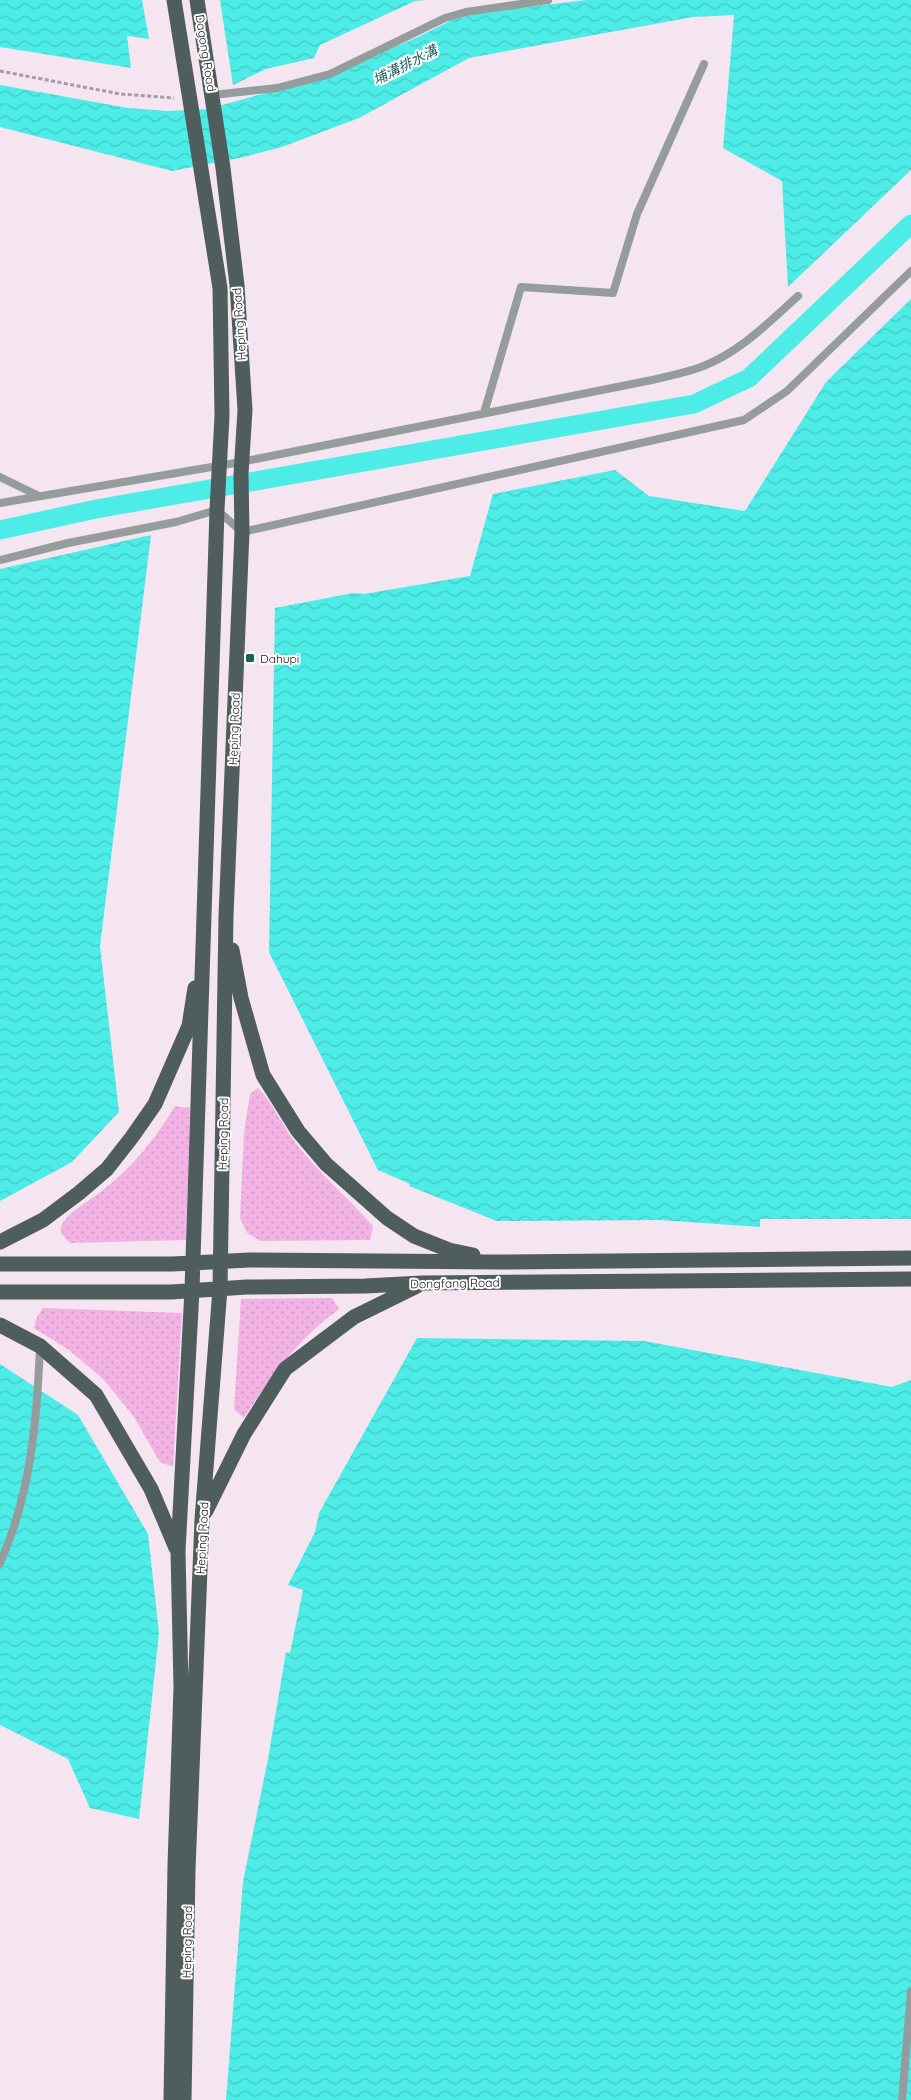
<svg xmlns="http://www.w3.org/2000/svg" width="911" height="2100" font-family="Quicksand,'Noto Sans TC',sans-serif">
	<style>
		.grass { fill: url(#grass-dots) }
		.water { fill: url(#water-waves) }
		.lines { fill: none; stroke-linecap: round; stroke-linejoin: round }
		.canal { stroke: #4dece7; stroke-width: 19 }
		.path { stroke: #a69ba3; stroke-width: 3; stroke-dasharray: 4 2.5; stroke-linecap: butt }
		.lane { stroke: #949d9c; stroke-width: 8 }
		.primary { stroke: #4f5e5d; stroke-width: 15 }
		.poi-dot { fill: #146361; stroke: #fff; stroke-width: 2 }
		.labels { text-anchor: middle; dominant-baseline: central; stroke-width: 4; stroke-linejoin: round; paint-order: stroke }
		.street-label { font-size: 12px; fill: #151014; stroke: #fff }
		.poi-label { font-size: 12px; fill: #151014; stroke: #fff; text-anchor: start }
		.water-label { font-size: 14px; font-style: italic; fill: #226260; stroke: #fff }
	</style>
	<defs>
		<pattern id="grass-dots" width="8" height="8" patternUnits="userSpaceOnUse" patternTransform="scale(1.25)"><rect width="8" height="8" fill="#f2b2e3"/><path d="M2 2h.1M6 6h.1" fill="none" stroke="#cf98c2" stroke-width="1.8" stroke-linecap="round"/></pattern>
		<pattern id="water-waves" width="16" height="10" patternUnits="userSpaceOnUse" patternTransform="scale(1.25)"><rect width="16" height="10" fill="#4dece7"/><path d="M0 5q4-4 8 0t8 0" fill="none" stroke="#42c9c5"/></pattern>
	</defs>
	<rect width="100%" height="100%" fill="#f4e5f0"/>
	<path class="grass" d="M258 1088C274 1105 283 1127 297 1145 320 1174 348 1198 373 1226L370 1240 260 1241 247 1233 240 1218 244 1133 250 1094Z
		M175 1106 190 1108 186 1240 70 1243C66 1238 59 1233 61 1227 65 1214 92 1199 102 1191 133 1167 155 1139 175 1106Z
		M332 1298 339 1309C299 1338 270 1377 244 1418L234 1409 241 1299Z
		M43 1308 182 1313 173 1467 160 1462 134 1417 104 1380 69 1350 34 1328 37 1317Z"/>
	<path class="water" d="M0 0H142L149 39 127 36 131 68 0 47Z
		M220 0H427L415 1 320 45 314 58 266 69 233 85Z
		M587 0H911V170L788 287 782 181 723 148 734 15 693 17 469 58 359 118 282 147 244 157 172 171 0 127V85L128 108 168 111 208 109 327 76 418 37 454 19 485 12Z
		M911 299V1219H760V1227L659 1220 497 1221 409 1186 410 1184 378 1170 269 952 275 608 353 593 364 594 470 576 493 494 615 470 649 496 745 511 826 382Z
		M151 535 100 946 119 1112 72 1162 0 1201V569Z
		M417 1338 644 1341 892 1387 911 1380V2100H226L243 1882 268 1759 286 1652 290 1653 303 1590 288 1585 315 1532 319 1513Z
		M0 1364 78 1415 148 1534 159 1633 139 1819 90 1808 68 1759 0 1725Z"/>
	<g class="lines">
		<path class="canal" d="M0 530 96 509 694 404 749 378 911 224"/>
		<path class="path" d="M0 71 120 94 174 98"/>
		<path class="lane" d="M213 95 277 88 330 74 445 18 466 12 548 0
			M484 413 521 287 613 293 637 214 704 64
			M0 477 39 496
			M0 503 241 462 652 380C668 376 685 373 701 367 739 353 768 323 798 296
			M0 560 68 543 176 522 217 510 242 532 744 420 787 391 911 271
			M0 1563C31 1494 37 1420 40 1346
			M902 2100 911 1991"/>
		<path class="primary" d="M232 950 241 998 263 1075 298 1131 326 1164 387 1218 414 1236 449 1250 473 1255
			M0 1242 43 1220 79 1193 107 1169 132 1137 155 1104 189 1026 195 988
			M0 1264H172L249 1260 501 1262 911 1258
			M0 1292H171L247 1287 365 1286 422 1283 911 1279
			M0 1325 40 1346 96 1395 151 1489 176 1548
			M206 1511 244 1434 285 1369 354 1317 417 1286
			M171 2100 175 1866 181 1687 178 1551 192 1290 217 510 222 416 220 288 174 0
			M184 2100 188 1870 202 1519 220 1289 226 916 242 532 241 474 245 410 237 285 223 168 197 0"/>
	</g>
	<rect class="poi-dot" x="245" y="653" width="10" height="10" rx="2.5"/>
	<g class="labels">
		<g class="street-label">
			<text transform="translate(206 53) rotate(81)">Dagong Road</text>
			<text transform="translate(239 324) rotate(-94)">Heping Road</text>
			<text transform="translate(234 729) rotate(-88)">Heping Road</text>
			<text transform="translate(223 1134) rotate(-89)">Heping Road</text>
			<text transform="translate(455 1283) rotate(-1)">Dongfang Road</text>
			<text transform="translate(202 1538) rotate(-87)">Heping Road</text>
			<text transform="translate(187 1942) rotate(-89)">Heping Road</text>
		</g>
		<g class="poi-label">
			<text x="260" y="658">Dahupi</text>
		</g>
		<g class="water-label">
			<text transform="translate(405 65) rotate(-27)">埔溝排水溝</text>
		</g>
	</g>
</svg>
